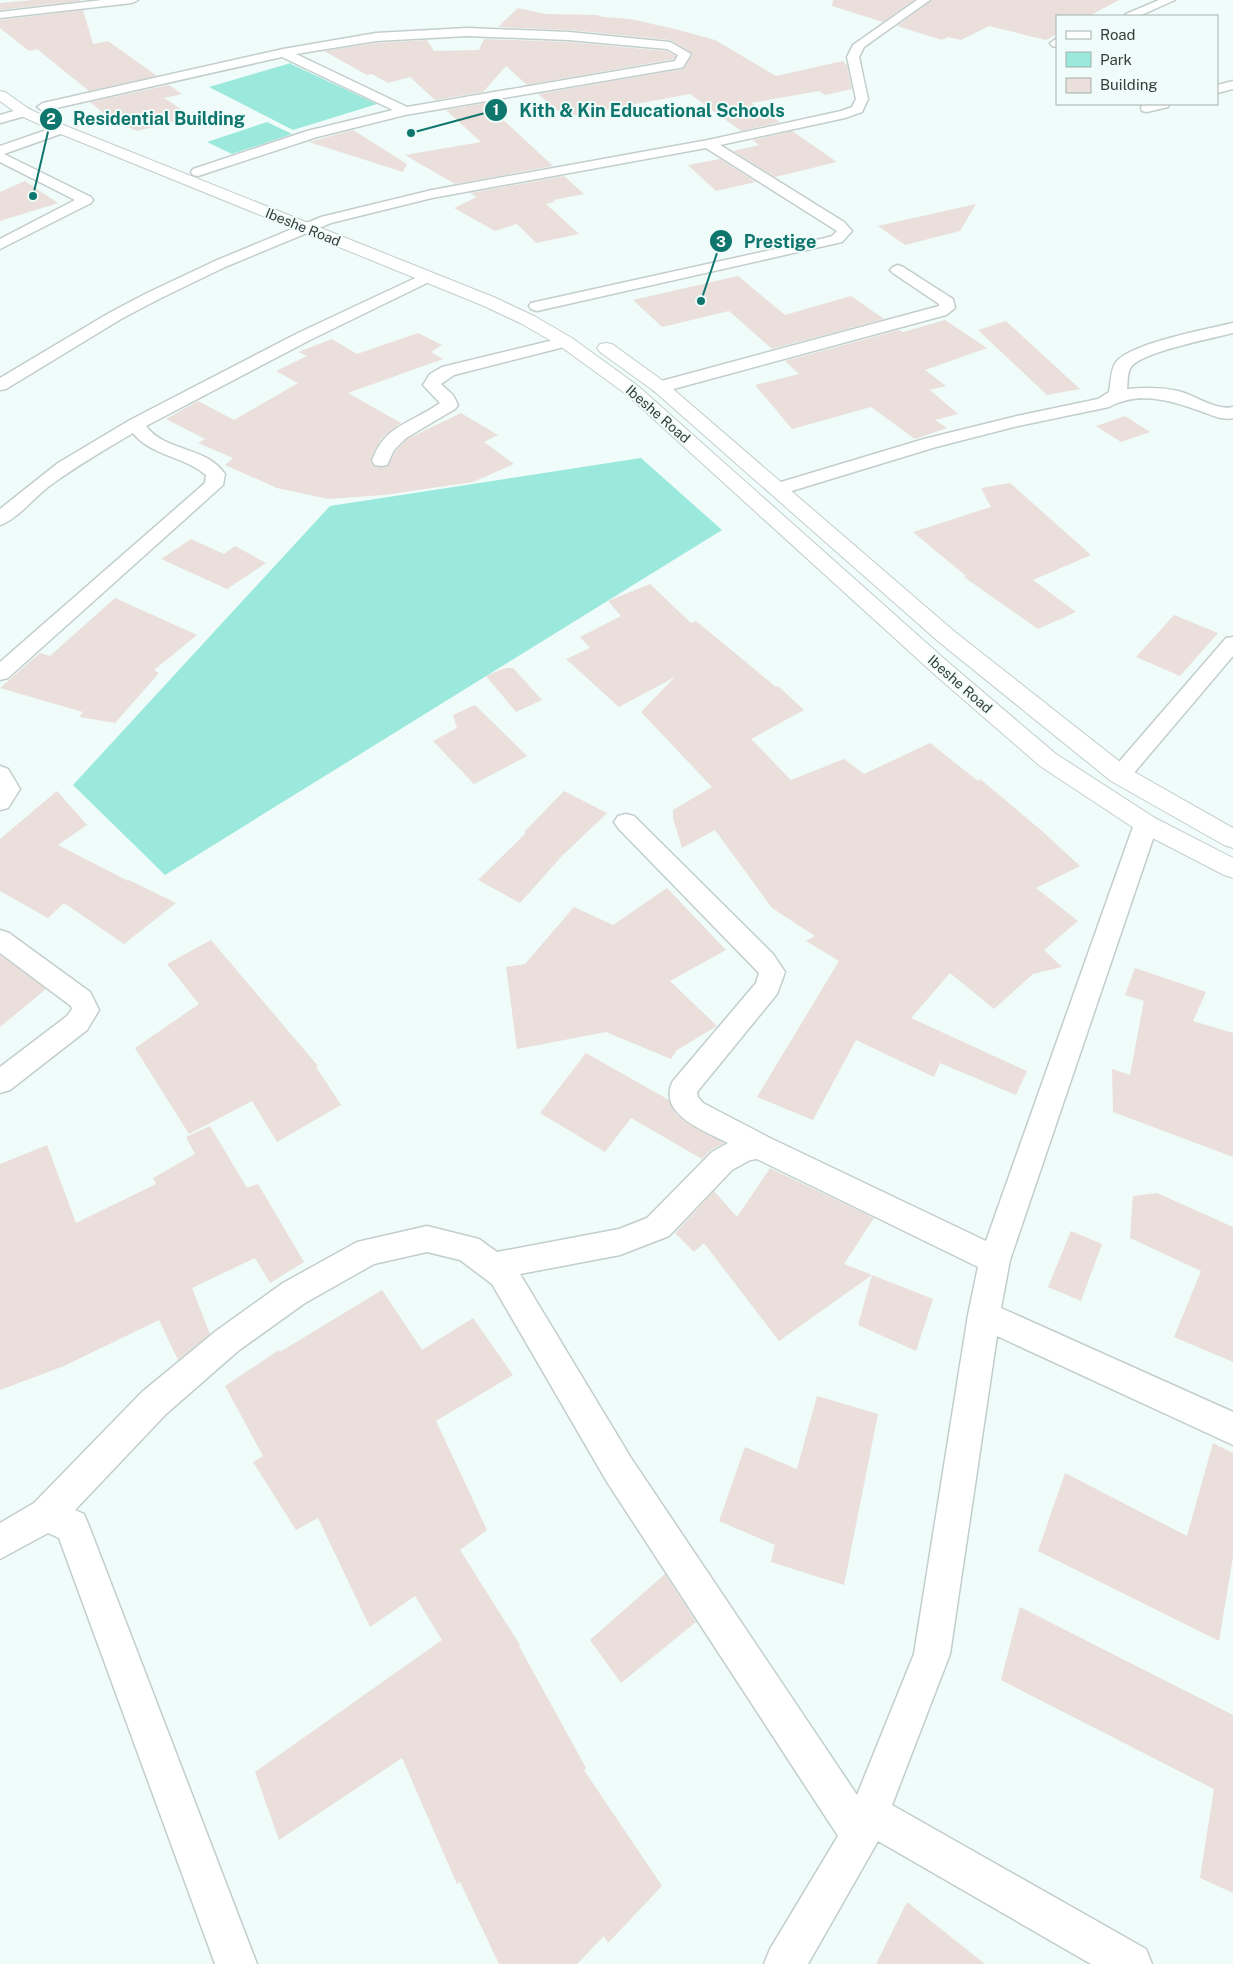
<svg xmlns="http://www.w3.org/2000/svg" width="1233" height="1964" font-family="'Public Sans',sans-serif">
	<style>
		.green { fill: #9be8dc }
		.building { fill: #eadfda }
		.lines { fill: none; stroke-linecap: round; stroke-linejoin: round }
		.street-casing { stroke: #c2cecc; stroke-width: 3 }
		.secondary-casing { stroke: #c2cecc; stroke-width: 2 }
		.street { fill: #fff; fill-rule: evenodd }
		.secondary { fill: #fff; fill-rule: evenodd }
		.labels { text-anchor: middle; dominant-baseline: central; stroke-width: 4; stroke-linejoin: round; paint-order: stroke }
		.far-street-label { font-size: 14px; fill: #373c3b; stroke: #effcf9 }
		.leader { fill: none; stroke: #0f766e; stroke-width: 2 }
		.callout-dot { fill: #0f766e; stroke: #effcf9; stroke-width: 2 }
		.mark-label { font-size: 15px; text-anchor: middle; font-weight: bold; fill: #fff }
		.callout-label { font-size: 18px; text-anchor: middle; font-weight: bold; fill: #0f766e; stroke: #effcf9; stroke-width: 4; stroke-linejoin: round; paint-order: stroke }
	</style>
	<rect width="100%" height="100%" fill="#effcf9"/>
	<path class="green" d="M291 63V64L377 104 293 130 209 87Z
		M267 122 292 134 232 154 207 142Z
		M641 458 722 530 165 875 73 785 330 506Z"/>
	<path class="building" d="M33 0H80V1L0 10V3Z
		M833 0H914L883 22 832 6Z
		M932 0H1119L1089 16H1057V34L1046 40 989 26 961 40 948 37 942 40 897 26Z
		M518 8 546 14 598 15 602 17 630 19 675 29 715 40 776 76 843 61 847 65 852 89 825 95 819 91 751 103 780 122 741 131 690 94 565 117 538 94 683 69 693 54 670 40 569 30 498 27Z
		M83 10 93 44 108 41 157 76 89 91 37 49 29 51 0 28V20Z
		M484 39 569 42 666 51 676 56 674 59 527 85 506 66 483 92 435 100 410 77 388 83 372 74 367 75 324 51 376 43 427 40 434 51 479 50Z
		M169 85 182 94 164 98 193 117 137 131 112 120 90 102Z
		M485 103 553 166 455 184 405 155 481 142 446 110Z
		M353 130 407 164 403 172 309 142Z
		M792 131 837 162 775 177 733 151 759 145 753 140Z
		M720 159 756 182 716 191 688 165Z
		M564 176 584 194 553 200 555 202 546 204 579 234 536 243 517 224 495 231 454 208 477 197 470 193Z
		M25 181 58 203 0 221V192Z
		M976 204 960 231 905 245 878 226Z
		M738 276 785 315 851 296 884 319 772 349 729 311 662 327 633 300Z
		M945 320 987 348 925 370 946 386 930 390 958 414 935 420 947 428 915 439 871 407 792 429 755 385 799 374 785 361 899 330 903 332Z
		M1006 321 1080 389 1047 395 978 330Z
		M418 333 442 345 431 352 443 359 348 393 401 423 382 438 376 448 370 462 375 467H387L396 451 407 439 461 413 498 435 484 442 514 464 473 482 384 495 328 499 277 488 225 465 233 458 198 443 205 439 166 419 198 401 234 420 298 383 276 371 307 356 298 352 332 339 357 354Z
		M1125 416 1150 432 1121 442 1096 426Z
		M1010 483 1091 555 1033 580 1076 612 1038 629 964 577 966 576 913 532 991 507 981 488Z
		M191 539 224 554 235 546 266 563 227 589 161 559Z
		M650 584 691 623 696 621 776 687 778 686 804 710 751 739 791 780 844 759 864 774 930 743 978 781 980 779 1042 831 1080 866 1036 888 1078 921 1044 950 1062 967 1033 974 994 1009 950 973 911 1018 1027 1071 1016 1095 940 1063 934 1077 856 1040 813 1120 757 1097 839 961 806 941 815 936 772 908 715 830 682 848 673 818V810L712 787 641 712 675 677 619 707 566 659 590 648 580 637 621 616 608 601Z
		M115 598 197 635 154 670 159 673 115 723 79 717 83 712 0 688 40 653 50 656Z
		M1174 615 1218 633 1180 676 1136 657Z
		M505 668H513L542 700 516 712 486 676Z
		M475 705 527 756 474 784 433 741 457 728 453 715Z
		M57 791 87 825 58 845 128 881 129 880 176 903 124 944 64 903 48 918 0 891V839Z
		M564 791 607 813 561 857 520 903 478 880 526 833 524 832Z
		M667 888 726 950 670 981 717 1026 677 1050 671 1059 606 1032 517 1049 506 967 525 964 574 907 613 925Z
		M211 940 318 1066 316 1067 341 1105 277 1142 252 1101 189 1134 135 1048 199 1004 167 964Z
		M0 955 46 989 0 1027Z
		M1135 968 1206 992 1193 1021 1233 1033V1157L1113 1112 1112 1069 1130 1075 1144 1001 1125 995Z
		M586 1053 669 1100 675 1113 684 1121 724 1143 711 1150 702 1159 631 1118 605 1152 540 1113Z
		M210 1126 247 1188 258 1184 304 1262 270 1283 255 1258 192 1288 210 1334 178 1360 159 1320 64 1366 0 1390V1164L47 1145 76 1223 156 1184 153 1178 195 1154 186 1137Z
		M770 1168 874 1218 844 1264 872 1275 779 1341 704 1243 694 1252 675 1233 714 1191 737 1217Z
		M1157 1193 1233 1227V1362L1174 1337 1201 1271 1130 1238 1133 1196Z
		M1071 1231 1102 1244 1081 1301 1048 1287Z
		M872 1275 933 1299 916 1351 858 1325Z
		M382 1290 422 1350 473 1318 513 1375 436 1421 487 1530 460 1550 520 1645 519 1646 586 1768 584 1770 662 1886 608 1943 604 1936 577 1964H499L460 1882 457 1884 402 1758 279 1840 255 1772 442 1640 415 1596 370 1627 318 1518 296 1530 253 1462 263 1456 225 1386 279 1350 280 1352Z
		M817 1396 878 1414 844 1585 771 1562 775 1545 719 1521 745 1447 797 1469Z
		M1213 1443 1233 1453V1557L1219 1641 1038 1551 1065 1473 1187 1536Z
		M665 1574 696 1622 621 1683 590 1640Z
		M1020 1607 1233 1715V1893L1200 1878 1214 1789 1001 1680Z
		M907 1902 985 1964H876Z"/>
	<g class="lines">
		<g class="street-casing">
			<path id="street" d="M102 0H138L132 3 0 18V12Z
				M917 0H930L864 47 859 57 868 99 862 112 845 118 720 145 844 222 852 231 842 242 537 311 531 309 529 306 531 303 825 238 832 236 837 231 706 148 432 198 331 223 225 267 159 299 121 319 6 389 0 390V378L109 313 147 293 215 261 321 217 432 190 708 140 841 111 852 107 856 99 847 57 853 45Z
				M1159 0H1175L1139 16H1124L1126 14Z
				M467 28 569 32 670 42 691 54 683 67 679 68 405 115 317 137 198 176 193 175 191 172 193 169 307 131 393 110 282 57 43 111 37 107 43 103 283 49 376 33ZM467 36 569 40 667 49 678 55 675 61 407 107 296 54 376 41Z
				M1056 39 1057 47 1052 46 1050 43Z
				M1233 81V89L1217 93V85Z
				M1149 104H1169L1168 107 1147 112 1142 111 1141 108 1142 105Z
				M24 108 29 109 30 112 29 115 0 123V115Z
				M61 125 68 129 66 132 4 154 91 197 93 200 91 203 0 249V239L75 200 0 162V146Z
				M898 265 903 267 953 299 955 308 946 315 666 391 660 392 654 391 651 387 654 383 939 306V304L893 273 890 270 893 267Z
				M426 273 431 275 434 278 431 281 310 340 146 426C165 452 206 446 225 474L223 485 8 678 0 680V662L205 483 206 475C184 456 151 456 133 433 104 450 75 467 48 487 35 497 15 521 0 525V509L58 463 130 420 298 333Z
				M1233 323V333C1213 338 1142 352 1131 367 1127 372 1128 383 1127 389 1144 388 1161 387 1178 391 1195 395 1215 411 1233 407V418C1224 421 1211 415 1203 412 1173 401 1139 390 1109 407L1018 426 936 447 785 493 778 495 771 493 769 489 771 485 924 439 1017 416 1098 399 1109 392C1111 383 1110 371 1116 362 1132 343 1207 329 1233 323Z
				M566 337 572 339 574 342 572 345 454 375 441 384 453 395 458 405 455 409 406 438 394 450 387 465 381 466 375 465 372 461C384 425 412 423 440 403L423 385 430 374 442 367Z
				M1233 637V656L1128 780 1120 783 1112 780 1108 775 1112 770 1226 638Z
				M0 766 8 769 20 789 8 808 0 810Z
				M626 814 634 816 773 954 785 972 777 994 697 1092 698 1097 703 1103 770 1138 986 1241 1134 824 1138 818 1146 816 1154 818 1158 824 1010 1260 1001 1308 1233 1412V1445L997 1336 950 1654 892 1805 1146 1949 1152 1964H1091L878 1841 808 1964H764L770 1949 838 1836 607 1482 492 1284 460 1260 427 1252 374 1264 305 1303 238 1351 166 1414 75 1510 84 1514 89 1526 257 1964H215L59 1538 48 1533 0 1559V1523L34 1503 142 1392 216 1331 283 1283 357 1242 427 1226 479 1239 497 1252 619 1229 647 1218 712 1152 728 1143C705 1131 656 1114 673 1081L756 983 759 973 618 828 614 822 618 816ZM757 1159 978 1267 968 1315 914 1654 857 1795 631 1458 520 1274 620 1255 669 1236 732 1170 750 1160Z
				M0 930 9 933 90 992 99 1010 87 1030 10 1090 0 1093V1067L67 1016 72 1009 71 1006 0 953Z"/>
		</g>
		<g class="secondary-casing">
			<path id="secondary" d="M0 91 5 92 29 109 66 126 496 298 534 316 572 338 638 386 949 663 1056 754 1155 818 1233 858V878L1224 875 1137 830 1040 766 933 673 626 394 560 346 522 324 484 306 56 132 19 115 0 101Z
				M606 343 612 344 666 383 955 632 1129 769 1233 828V848L1224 845 1111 781 939 642 654 391 600 352 597 348 600 344Z"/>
		</g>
		<use href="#street" class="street"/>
		<use href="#secondary" class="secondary"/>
	</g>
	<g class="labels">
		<g class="far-street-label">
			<text transform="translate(303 227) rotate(22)">Ibeshe Road</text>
			<text transform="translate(658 414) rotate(41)">Ibeshe Road</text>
			<text transform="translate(960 684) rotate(41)">Ibeshe Road</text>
		</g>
	</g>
	<path class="leader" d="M411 133L496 110M33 196L51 119M701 301L721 241"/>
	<g class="callout-dot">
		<circle cx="411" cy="133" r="5"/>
		<circle cx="33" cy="196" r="5"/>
		<circle cx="701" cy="301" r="5"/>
		<circle cx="496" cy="110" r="12"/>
		<circle cx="51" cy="119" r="12"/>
		<circle cx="721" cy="241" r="12"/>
	</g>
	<g class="mark-label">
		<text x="496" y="115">1</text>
		<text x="51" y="124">2</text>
		<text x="721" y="247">3</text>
	</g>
	<g class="callout-label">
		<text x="652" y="117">Kith &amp; Kin Educational Schools</text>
		<text x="159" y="125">Residential Building</text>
		<text x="780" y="248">Prestige</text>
	</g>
	<rect x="1056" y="15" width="162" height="90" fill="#effcf9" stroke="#a5afad"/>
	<rect x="1066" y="31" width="25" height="8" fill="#ffffff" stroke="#a5afad"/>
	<text x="1100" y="40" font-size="15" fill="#373c3b">Road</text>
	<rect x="1066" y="52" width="25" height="15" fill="#9be8dc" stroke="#a5afad"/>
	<text x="1100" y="65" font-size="15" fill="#373c3b">Park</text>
	<rect x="1066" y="78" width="25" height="15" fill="#eadfda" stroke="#a5afad"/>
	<text x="1100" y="90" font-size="15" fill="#373c3b">Building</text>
</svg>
